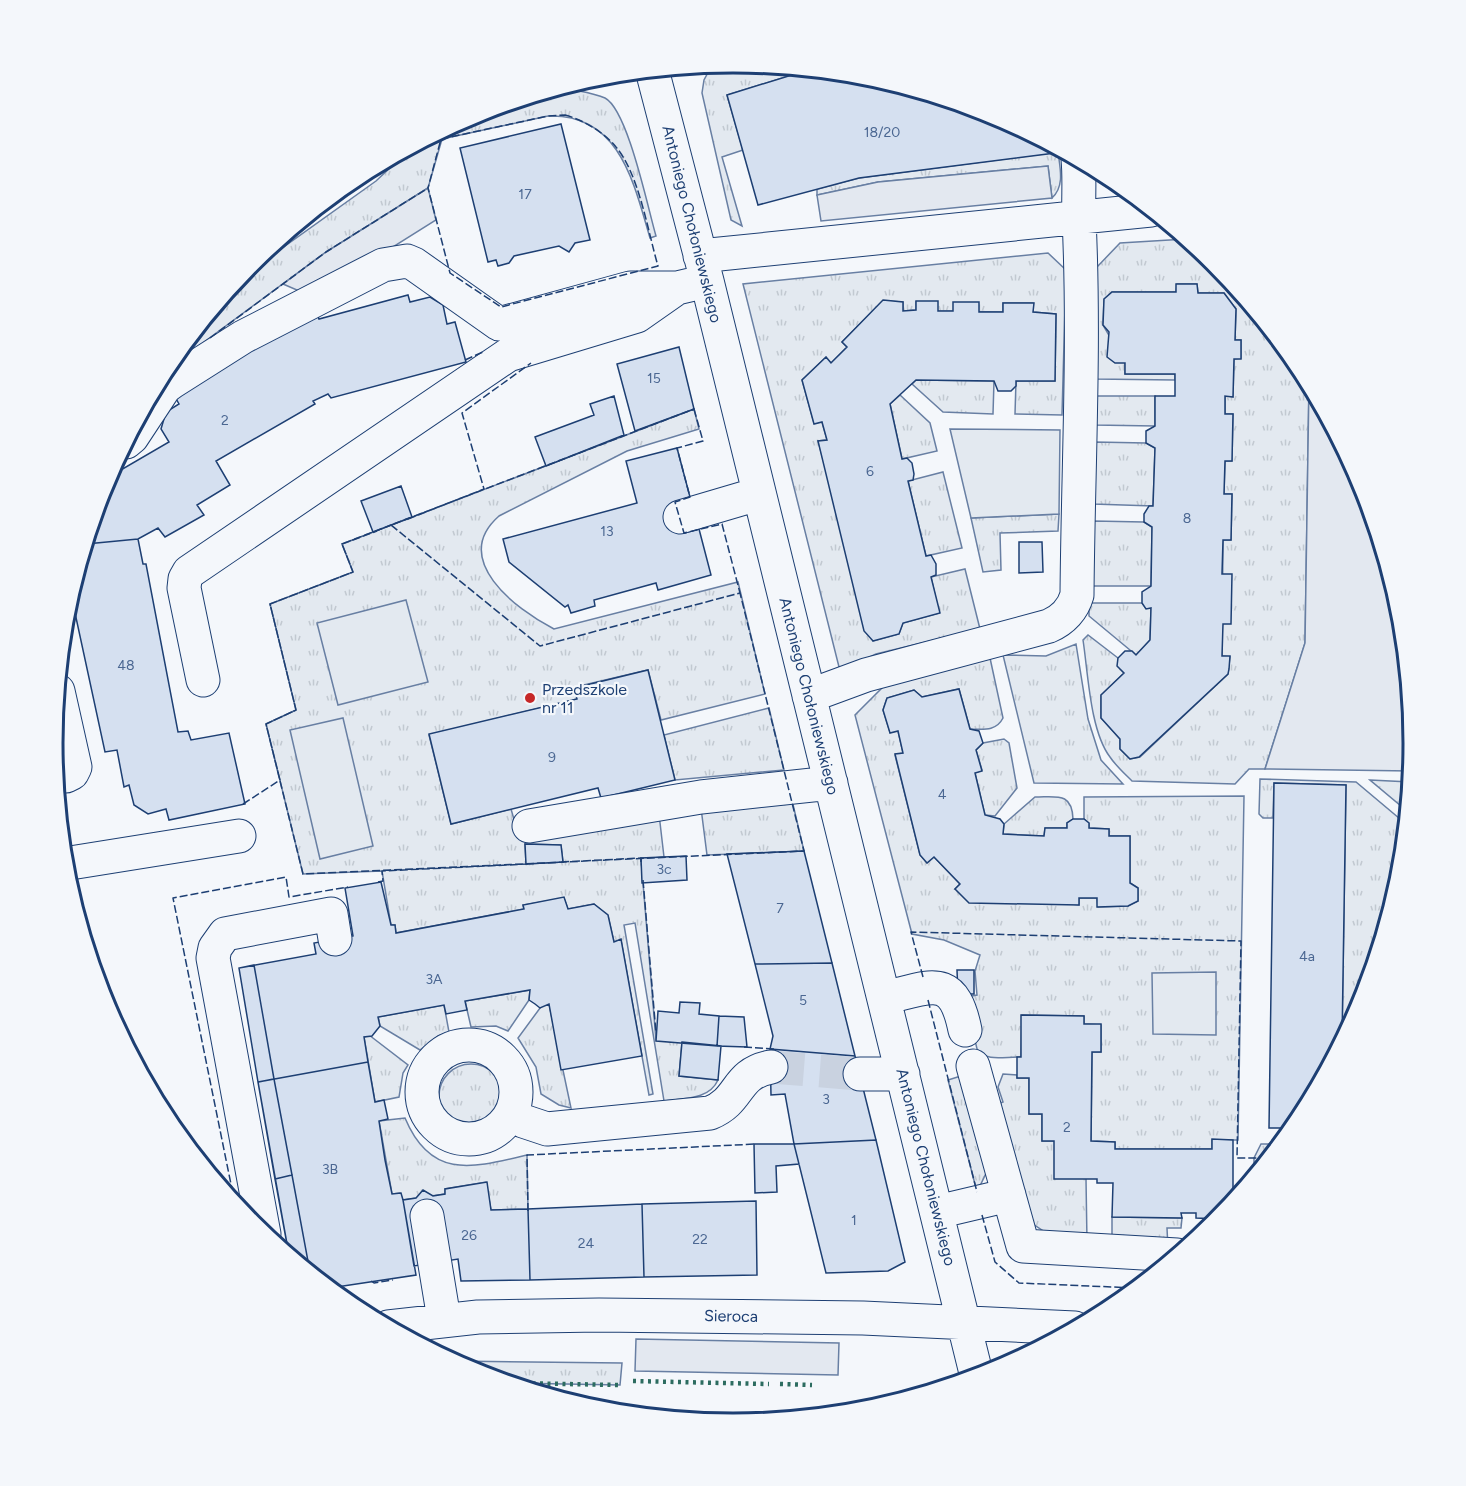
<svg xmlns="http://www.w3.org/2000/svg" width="1466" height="1486" font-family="Figtree,sans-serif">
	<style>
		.grass { fill: url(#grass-tufts); stroke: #687fa3; stroke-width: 1.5; fill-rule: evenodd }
		.green { fill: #e3e9f0; stroke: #687fa3; stroke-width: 1.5 }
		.parking { fill: #e3e8f0; stroke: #687fa3; stroke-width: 1.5 }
		.building { fill: #d5e0f0; stroke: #1d3f73; stroke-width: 1.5 }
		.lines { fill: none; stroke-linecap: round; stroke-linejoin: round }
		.minor-tunnel { stroke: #c9d2e0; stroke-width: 33; stroke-dasharray: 33 16; stroke-linecap: butt }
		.minor-casing { stroke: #1d3f73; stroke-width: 35 }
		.minor { stroke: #f4f7fb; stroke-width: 33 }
		.hedge { stroke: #2c6c60; stroke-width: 4.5; stroke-dasharray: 3 4.5; stroke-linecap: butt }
		.fence { stroke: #1d3f73; stroke-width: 1.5; stroke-dasharray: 8 3; stroke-linecap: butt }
		.poi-dot { fill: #c62828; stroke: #f4f7fb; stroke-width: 2 }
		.labels { text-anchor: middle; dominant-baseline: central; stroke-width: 4.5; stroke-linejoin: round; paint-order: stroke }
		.number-label { font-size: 14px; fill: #4b6792 }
		.street-label { font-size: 16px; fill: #1d3f73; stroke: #f4f7fb }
		.poi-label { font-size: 16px; fill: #1d3f73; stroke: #f4f7fb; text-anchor: start }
		.rim { fill: none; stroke: #1d3f73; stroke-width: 3 }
	</style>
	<defs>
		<pattern id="grass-tufts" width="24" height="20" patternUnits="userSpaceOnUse" patternTransform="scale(1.5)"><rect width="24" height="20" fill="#e3e9f0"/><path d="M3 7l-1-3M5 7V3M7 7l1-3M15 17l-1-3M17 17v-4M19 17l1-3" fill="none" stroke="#c2c9d1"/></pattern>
	</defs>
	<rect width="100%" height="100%" fill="#f4f7fb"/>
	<path class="grass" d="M733 63 808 70 727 95 743 150 722 157 742 226 731 220 702 93 704 80 711 67Z
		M574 90C584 92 596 94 605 98 628 110 648 209 656 236L650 238C634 184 620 113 548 116L442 139 428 188 326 252 181 359 177 353 236 281 376 181 394 164 396 155 464 119Z
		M1058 152C1060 168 1065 186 1052 198L1048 166 878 182 817 195V189L859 178Z
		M1186 239 1214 262 1299 365 1309 383 1305 643 1265 769H1249L1235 784 1132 781C1125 774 1116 766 1110 757 1090 731 1088 672 1083 640L1088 635 1118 658V666L1124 673 1101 695V718L1120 739V749L1130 759 1140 757 1228 674 1230 657 1222 656 1223 540H1231L1232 494H1224L1225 461H1232L1233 414H1225V396L1233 397 1234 359 1241 358V340H1235L1236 309 1224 293H1198L1197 284H1177L1176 292H1112L1104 299 1103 325 1125 363V374H1175V380L1094 379 1097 267 1120 243Z
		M1048 253 1066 270 1062 415 1015 414 1016 381H1055L1056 314 1033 312V303H1003V312L938 311 916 302V310L903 311V302L883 301 842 342 847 347 831 363 826 357 802 380 814 423 822 422 827 440 818 441 873 641 899 634 903 623 939 613 931 577 965 569 980 629 876 654 840 671 743 284Z
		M916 380 994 381 993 414 943 412 912 384Z
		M900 395 930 423 937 451 902 459 890 404Z
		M1095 396H1155V426L1094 425Z
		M694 409 699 429 627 451 499 516C450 559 515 609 554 629L738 582 765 694 661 720 648 670 575 687 577 699 429 735 451 824 511 809 519 837 659 814 664 857 641 859 656 1040 682 1042 679 1076 718 1080C709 1100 684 1098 664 1101L635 923 624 925 653 1094 649 1095 621 940 614 942 608 916 594 904 568 909 564 898 523 905 524 909 396 933 395 925H391L382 871 303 874 266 724 296 710 270 604 353 572 342 544ZM525 844 561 845 563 862 526 864Z
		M1094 442 1146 443 1155 448 1153 506 1093 504Z
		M943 472 962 548 926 556 908 481Z
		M1059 514 1058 531 1000 533 1001 570 983 572 971 518Z
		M1093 521 1144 522 1152 527 1151 586H1092Z
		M1089 603H1142L1146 608H1151L1150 640 1136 655 1089 616Z
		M1076 644 1088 719 1101 760 1123 784 1034 783 1003 655 1046 656Z
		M990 658 1003 718C996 732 982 729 970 729L959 689 922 697 914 690 887 698 883 710 890 732 898 731 903 753 895 755 920 855 927 863 934 857 960 884 955 889 1079 905V898H1097L1098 907 1128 906 1138 901V888L1130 883V836H1109V829L1089 828V823L1084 819V797L1244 796 1238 1140H1212V1149H1115V1142L1091 1141 1092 1052H1101V1025L1084 1024V1016L1022 1015 1021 1057C1006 1056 987 1063 977 1049L965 997 977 995 975 971 980 955 944 940 912 934 855 715 883 687Z
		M769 708 784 770 675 780 664 735Z
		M1004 739 1009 743 1017 788 995 816 985 815 975 773 982 770 976 750 983 743Z
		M1260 779 1356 782 1406 824 1400 876 1362 1004 1342 1040 1346 785 1274 783 1273 818H1263L1259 814Z
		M1370 780 1410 782 1407 811Z
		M791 796 804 851 707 855 701 808Z
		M1035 797C1057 797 1072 792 1073 819L1067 823V828H1045L1044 836 1003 834 1004 824Z
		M530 990 529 1000 508 1031 496 1026 471 1027 465 1001Z
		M543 1004H549L571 1108 559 1105 541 1094 536 1067 518 1038Z
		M444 1005 449 1032 438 1036 420 1050 380 1026 378 1017Z
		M369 1035 408 1065 403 1073 399 1097 375 1102 364 1037Z
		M439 1096a32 32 0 1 1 64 0a32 32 0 1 1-64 0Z
		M1003 1074 1017 1075V1078H1029V1114H1042V1141H1054L1086 1179 1087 1242 1045 1232 1033 1224 994 1105 1003 1102 998 1087Z
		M964 1075 991 1163 977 1192 948 1080Z
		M405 1118C431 1180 472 1168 527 1155L528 1209 491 1210 486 1182 445 1189V1194L403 1200 400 1193 392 1194 379 1121Z
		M1261 1144H1280L1254 1176V1158Z
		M1112 1217 1182 1218 1181 1228H1167L1168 1249 1112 1236Z
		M452 1361 622 1363 620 1385 510 1383 472 1372Z"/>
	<path class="green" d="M950 429 1060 430 1059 514 971 518Z
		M406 600 428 682 338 705 317 623Z
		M343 718 373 846 320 859 290 730Z
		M1216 972V1035L1153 1034 1152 973Z"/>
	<path class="parking" d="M1048 166 1052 198 821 221 817 195 878 182Z
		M428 188 436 220 313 297 283 284 326 252Z
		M1309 383 1362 483 1400 611 1413 743 1411 771 1265 769 1305 643Z
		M636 1339 839 1343 838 1375 635 1371Z"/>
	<path class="building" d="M808 70 866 76 994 114 1063 152 859 178 758 205 727 95Z
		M561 124 590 240 575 243 569 252 559 246 514 256 509 263 498 266 496 260 488 262 460 148Z
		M1176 284H1197L1198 293H1224L1236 309 1235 340H1241V359H1234L1233 397 1225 396V414H1233L1232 461H1225L1224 494H1232L1231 540H1223L1222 574H1232L1231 624H1223L1222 656H1230L1229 669 1228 674 1139 757 1130 759 1120 749V739L1101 718V695L1124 673 1117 666 1118 658 1125 651H1132L1136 655 1150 640 1151 608 1146 609 1142 603V592L1151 586 1152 527 1144 522V514L1149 506H1153L1155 448 1146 443V431L1155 426V396H1175V374H1125V363H1115L1107 357 1109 332 1103 325 1104 299 1112 292H1176Z
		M408 295 410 302 430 297 443 305 447 324 455 322 466 362 331 398 328 394 313 401 315 404 216 461 230 485 197 505 204 515 165 537 158 528 138 539 86 544 107 478 169 442 161 429 166 412 179 404 174 395 316 311 319 319Z
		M883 300 903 302V311L916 310V301H938V311H953V302H979V312H1003V303H1034L1033 312 1056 314 1055 381H1016V386L1011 391H998L994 381 916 380 890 404 902 459 907 458 912 463 914 474 913 480 908 481 926 556 931 555 936 564V575L931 577 940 613 903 623 899 634 873 641 864 631 818 441 827 440 822 422 814 424 802 380 826 357 831 363 847 347 842 342Z
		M679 347 694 409 635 431 617 364Z
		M614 396 624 435 546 466 535 437 594 415 590 404Z
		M677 448 690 497 675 502 684 533 699 529 711 575 658 590 656 583 594 600 595 606 571 613 568 605 565 607 509 562 503 539 637 503 626 461Z
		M401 486 412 517 373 532 361 501Z
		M138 539 143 564H146L178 732 188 731 191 740 229 733 245 804 169 820 166 809 148 814 134 805 129 785 124 787 117 750 105 752 72 599 69 600 86 544Z
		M1019 542H1042L1043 572 1019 573Z
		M648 670 675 780 601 798 598 788 451 824 429 734 577 699 574 688Z
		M959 689 970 729 979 731 983 743 976 750 982 771 975 773 985 815 1000 819 1004 824 1003 834 1044 836 1045 828H1067V823L1073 819H1084L1089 823V828L1109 829V836H1130V883L1138 888V901L1128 906 1097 907V898H1079V905L969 903 955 889 960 884 934 857 927 863 920 855 895 754 903 753 898 731 890 733 883 710 887 698 914 690 922 697Z
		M1274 783 1346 785 1342 1040 1293 1128H1269Z
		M525 844 561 845 563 862 526 864Z
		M804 851 832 963 755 964 727 854Z
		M686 856 687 880 642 883 641 858Z
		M381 882 391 925H395L396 933 524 909 523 905 564 897 568 909 594 904 608 915 614 942 621 939 642 1056 561 1070 549 1004 540 1008 535 1004 529 1000 530 990 465 1001 467 1010 446 1014 444 1005 378 1017 380 1026 372 1036 364 1037 368 1062 258 1082 239 968 316 954 314 943 353 936 345 888Z
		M832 963 855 1056 770 1049 773 1036 755 964Z
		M254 965 274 1079 258 1082 239 968Z
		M957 970H974V994H958Z
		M680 1002 700 1003 699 1014 719 1016 717 1046 656 1041 658 1011 679 1013Z
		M1021 1015 1084 1016V1024H1101V1052H1092L1091 1141 1115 1142V1149H1212V1139L1233 1140V1202L1219 1219 1196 1218V1213H1181L1182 1218 1112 1217 1113 1183H1097V1179H1054V1141H1042V1114H1029V1078H1017V1057H1021Z
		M719 1016 744 1017 747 1047 717 1046Z
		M682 1042 721 1046 718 1080 679 1076Z
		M770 1049 855 1056 876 1140 794 1144 785 1094 771 1095Z
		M368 1062 375 1102 384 1100 388 1119 379 1121 385 1160 392 1194 401 1193 403 1200 416 1275 330 1288 289 1255 258 1082Z
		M274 1079 292 1175 275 1179 258 1082Z
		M876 1140 905 1262 888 1271 826 1273 794 1144Z
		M754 1144H794L799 1164 776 1166 777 1192 755 1193Z
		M292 1175 310 1272 289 1255 275 1179Z
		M487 1182 491 1210 528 1209 530 1280 461 1281 458 1259 414 1266 403 1200 416 1198 423 1190 433 1196 445 1194V1189Z
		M756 1201 757 1275 644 1277 642 1204Z
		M642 1204 644 1277 530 1280 528 1209Z
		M711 1418H760V1421L733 1423 711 1421Z"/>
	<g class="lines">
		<path class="minor-tunnel" d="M771 1067 860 1074"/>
		<g class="minor-casing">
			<path id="minor" d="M652 70 707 281 977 1377
				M700 256 1151 210
				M126 442 132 437 165 387 172 382 243 337 383 265 407 261 414 264 499 324 630 288H677
				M680 517 758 494
				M203 680 184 588 185 579 189 572 508 355 637 316 677 288 707 281
				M809 696 866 675 1049 626C1063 620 1073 609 1077 595 1078 470 1085 344 1079 219 1078 199 1080 180 1078 159
				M55 772 66 776 72 773 75 767 58 691
				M529 826 701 797 831 783
				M64 864 239 836
				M884 998C931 987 953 972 965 1030
				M422 1092a47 47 0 1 1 94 0a47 47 0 1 1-94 0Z
				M973 1066 1023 1246 1177 1255
				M860 1074H903
				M512 1113 523 1121 547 1129 710 1113C742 1100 734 1074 771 1067
				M937 1212 1009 1195
				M427 1216 444 1319
				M264 1234 213 958 215 948 225 934 331 914 335 939
				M388 1327 478 1317 599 1315 863 1318 1075 1328"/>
		</g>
		<use href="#minor" class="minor"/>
		<path class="hedge" d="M633 1381 769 1384
			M510 1383 620 1385
			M780 1384 812 1385"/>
		<path class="fence" d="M565 115C583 120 604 132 616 147 639 174 648 232 658 266L501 307 450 273 428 188 441 139 548 116Z
			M210 338 326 252 428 188
			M465 360 485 351
			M694 409 703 441 677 448 690 497 675 502 684 533 722 524 740 593 540 646 391 525Z
			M408 519 484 489 462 413 531 363
			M391 525 540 646 740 593 804 851 303 874 266 724 296 710 270 604 353 572 342 544Z
			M243 804 280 780 266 724 296 710 270 604 353 572 342 544 377 531
			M561 862 641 858V862
			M643 880 656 1033
			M378 882 383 881 382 871 528 864
			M923 977 911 932 1241 941 1237 1158H1268
			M928 1000 977 1192
			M744 1047 774 1049
			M235 1204 173 898 286 877 289 897 348 887
			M528 1211 527 1155 756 1144
			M982 1215 995 1262 1019 1283 1136 1288
			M371 1281 374 1283 393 1280"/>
	</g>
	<circle class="poi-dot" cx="530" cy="698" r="6"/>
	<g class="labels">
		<g class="number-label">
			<text x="882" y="132">18/20</text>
			<text x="525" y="194">17</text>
			<text x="654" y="378">15</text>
			<text x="225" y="420">2</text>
			<text x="870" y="471">6</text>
			<text x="1187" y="518">8</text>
			<text x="607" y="531">13</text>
			<text x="126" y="665">48</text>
			<text x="552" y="757">9</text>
			<text x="942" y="794">4</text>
			<text x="664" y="869">3c</text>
			<text x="780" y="908">7</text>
			<text x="1307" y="956">4a</text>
			<text x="434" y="979">3A</text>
			<text x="803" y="1000">5</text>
			<text x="826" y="1099">3</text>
			<text x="1067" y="1127">2</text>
			<text x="330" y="1169">3B</text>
			<text x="854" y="1220">1</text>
			<text x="469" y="1235">26</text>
			<text x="700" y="1239">22</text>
			<text x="586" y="1243">24</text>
		</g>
		<g class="street-label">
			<text transform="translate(692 224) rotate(76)">Antoniego Chołoniewskiego</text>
			<text transform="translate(809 696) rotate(76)">Antoniego Chołoniewskiego</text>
			<text transform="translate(926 1167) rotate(76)">Antoniego Chołoniewskiego</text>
			<text transform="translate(731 1316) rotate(1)">Sieroca</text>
		</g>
		<g class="poi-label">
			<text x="542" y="689">Przedszkole<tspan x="542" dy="18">nr 11</tspan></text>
		</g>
	</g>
	<path d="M0 0H1466V1486H0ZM63 743a670 670 0 1 1 1340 0a670 670 0 1 1-1340 0Z" fill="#f4f7fb" fill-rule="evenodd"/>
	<path class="rim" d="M63 743a670 670 0 1 1 1340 0a670 670 0 1 1-1340 0Z"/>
</svg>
